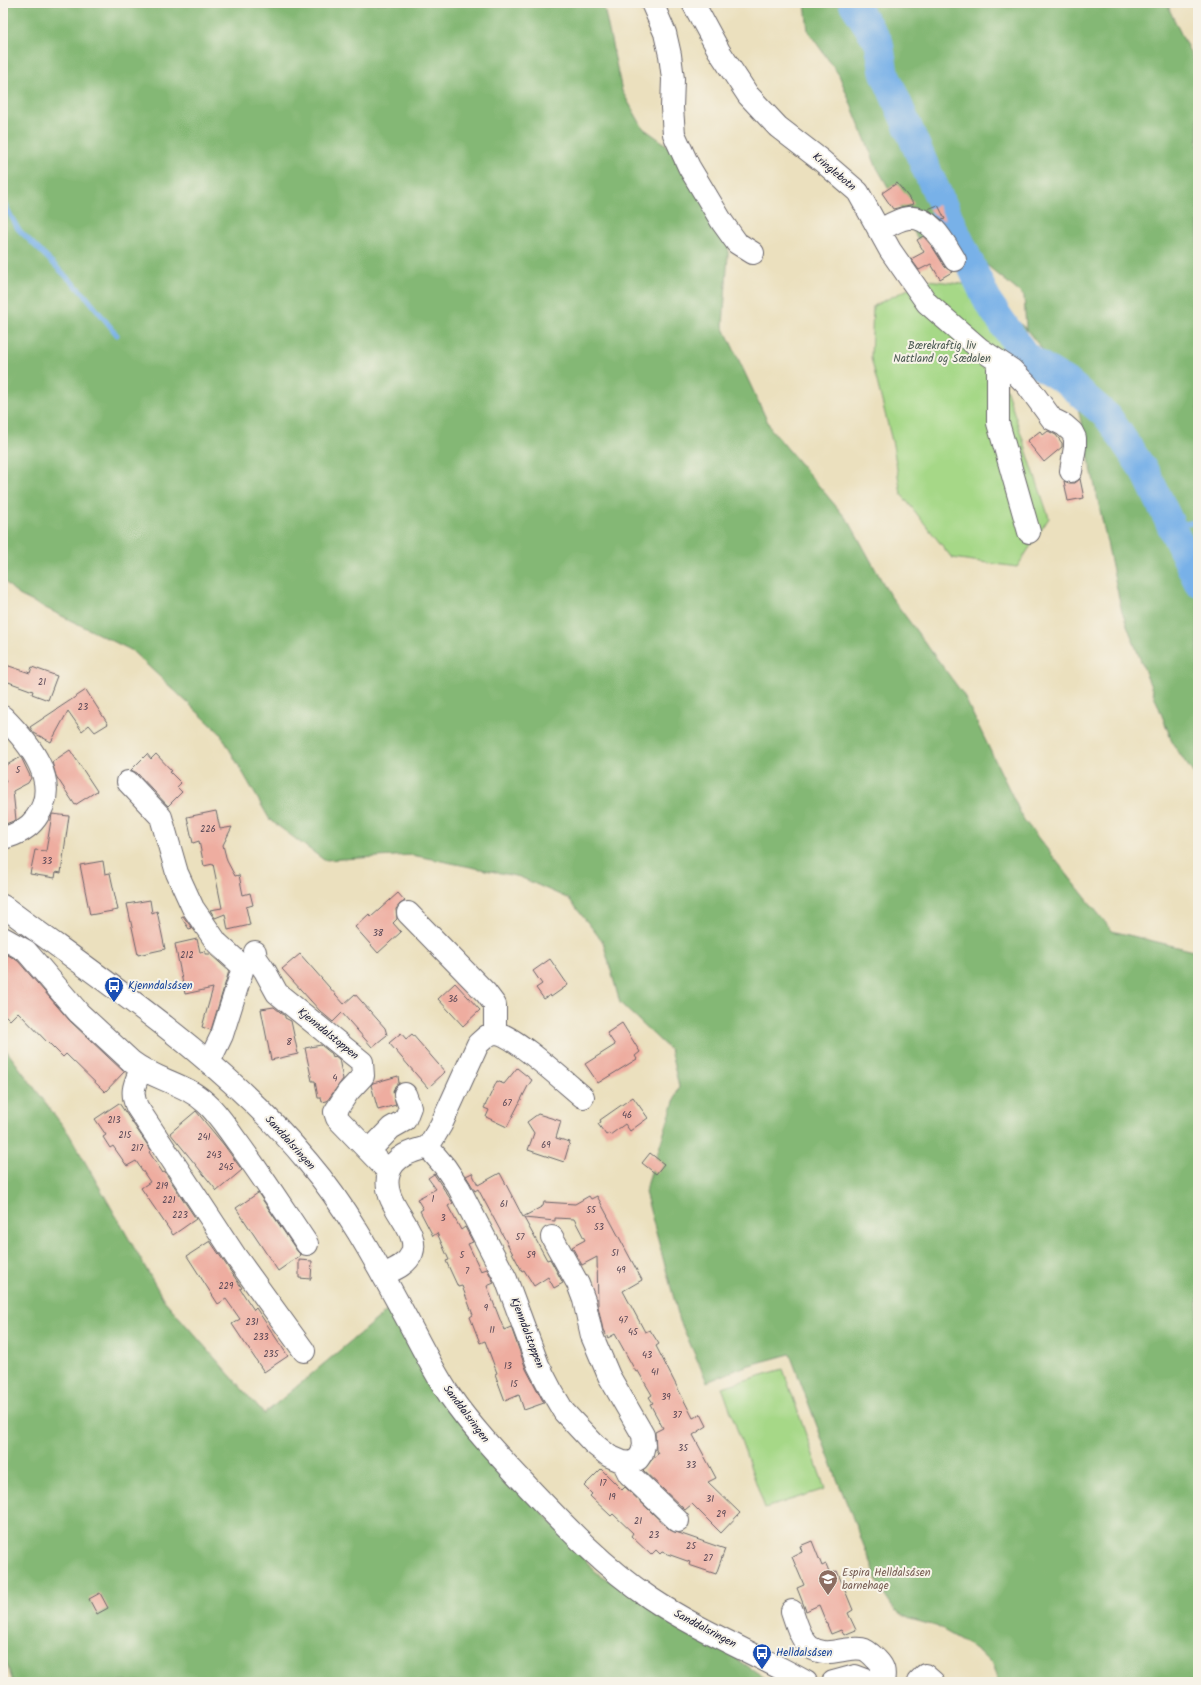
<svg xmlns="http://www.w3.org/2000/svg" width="1201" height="1685" font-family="Kalam,sans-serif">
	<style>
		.green { fill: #a6d887; stroke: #647d61 }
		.forest { fill: #84b874; stroke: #536d58 }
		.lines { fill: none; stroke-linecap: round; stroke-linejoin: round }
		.stream { stroke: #78b1e8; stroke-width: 5 }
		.river { stroke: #78b1e8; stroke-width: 29 }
		.building { fill: #eeada0 }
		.minor-casing { stroke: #686469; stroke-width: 24 }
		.major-casing { stroke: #686469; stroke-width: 24 }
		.minor { stroke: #fff; stroke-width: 22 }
		.major { stroke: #fff; stroke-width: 22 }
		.labels { text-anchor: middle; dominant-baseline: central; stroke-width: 4; stroke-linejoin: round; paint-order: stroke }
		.number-label { font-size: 9px; fill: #554554 }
		.street-label { font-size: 11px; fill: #22223b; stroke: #f7f3e8 }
		.park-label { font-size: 11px; fill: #4a5952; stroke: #f7f3e8 }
		.transit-label { font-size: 11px; fill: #164399; stroke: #f7f3e8; text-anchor: start }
		.education-label { font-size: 11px; fill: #785e54; stroke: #f7f3e8; text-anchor: start }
	</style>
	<rect width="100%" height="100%" fill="#f7f3e8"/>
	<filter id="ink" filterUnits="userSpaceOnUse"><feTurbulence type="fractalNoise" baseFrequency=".025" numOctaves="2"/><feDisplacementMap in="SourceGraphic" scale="8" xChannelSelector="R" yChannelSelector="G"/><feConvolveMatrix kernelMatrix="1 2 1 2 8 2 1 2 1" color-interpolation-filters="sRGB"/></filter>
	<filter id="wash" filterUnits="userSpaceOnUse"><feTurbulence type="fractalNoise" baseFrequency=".012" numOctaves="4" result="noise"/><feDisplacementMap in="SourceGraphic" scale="16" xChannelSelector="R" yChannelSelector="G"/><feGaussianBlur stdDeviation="0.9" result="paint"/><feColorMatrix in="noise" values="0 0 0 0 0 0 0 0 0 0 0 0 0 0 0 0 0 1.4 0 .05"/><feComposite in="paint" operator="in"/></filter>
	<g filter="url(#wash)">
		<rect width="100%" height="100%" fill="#ebe0be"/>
		<path class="green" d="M927 280 980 286 1026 329 1024 354 1014 360 1005 386 1049 518 1017 567 952 558 901 494 893 445 871 358 873 306Z
			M783 1369 825 1489 765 1508 722 1387Z"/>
		<path class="forest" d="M3 3H603L622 91 643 128 702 170 730 226 723 326 771 429 850 523 889 594 963 694 1024 820 1112 931 1198 952V1682H996L997 1679 992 1663 966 1643 936 1626 910 1619 895 1611 883 1593 835 1474 790 1354 746 1366 707 1382 680 1321 645 1192 679 1086 670 1050 620 1003 603 942 569 899 520 877 412 855 324 860 270 820 220 733 131 650 19 595 3 580Z
			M805 3H1170L1169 9 1198 69V780L1173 744 1122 612 1077 403 1070 384 1026 329 1024 296 983 262 921 244 876 166 839 75 808 31Z
			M3 1046 69 1134 164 1300 264 1414 389 1309 466 1427 596 1572 721 1648 771 1682H13L3 1653Z"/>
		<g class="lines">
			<path class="stream" d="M3 201 18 229 85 295 117 335
				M1170 525 1198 522"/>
			<path class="river" d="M853 3 879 43 884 72 927 171 988 302 1024 354 1033 361 1070 384 1108 417 1147 475 1198 582"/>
		</g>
		<g id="blocks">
			<path class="building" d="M897 183 914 204 893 209 882 193Z
				M938 205 945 219 942 220 928 209Z
				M923 236 932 246 945 267 952 272 940 279 931 264 919 270 911 259 924 252 917 240Z
				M1040 431 1043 435 1048 431 1056 435 1062 443V447L1044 462 1027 441Z
				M1080 479 1084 498 1068 501 1064 481 1069 483H1075Z
				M3 664 30 673 32 667 57 676 48 700 32 694 33 691 3 680Z
				M86 690 108 724 95 732 89 725 82 731 68 711 51 742 34 733 30 727Z
				M70 750 97 791 75 805 56 776 52 762Z
				M147 754 151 759 156 754 172 771 170 772 181 783 177 787 182 792 168 806 137 773 131 770Z
				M21 757 31 778 28 783 13 791 16 820 3 825V782H6L3 776V767Z
				M216 811 220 829 232 827 223 845 227 861 235 876 239 875 243 895 250 893 253 905 246 907 250 925 228 930 225 914 215 918 210 910 222 908 213 864 204 866 199 841 193 843 187 817Z
				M52 814 69 816 61 873 56 872 55 878 30 874 35 850 46 851Z
				M103 861 105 874 110 873 118 910 90 915 80 865Z
				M398 893 405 901 400 904 396 909 397 919 393 923 401 932 378 953 355 927 369 914 371 917Z
				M150 900 152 913 157 911 165 949 138 955 127 904Z
				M183 916 192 928 189 929 181 917Z
				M197 939 200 952 205 951V954H210L229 971 211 1030 202 1027 213 988 185 994 175 944Z
				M3 952 18 961 70 1021 124 1072 105 1092 66 1054 63 1057 50 1044H49L18 1012 10 1020 3 1013Z
				M300 954 344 1004 355 994 385 1028 387 1035 372 1047 342 1013 333 1022 320 1011 282 969Z
				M550 959 568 985 551 997 550 995 544 999 536 988 542 984 533 971Z
				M455 983 480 1010 463 1026 438 999Z
				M274 1007 285 1016V1018L291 1021 298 1054 271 1060 261 1009Z
				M622 1023 640 1052 635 1056 637 1059 598 1083 585 1064 615 1045 607 1033Z
				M401 1033 406 1039 412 1034 445 1072 428 1088 389 1043Z
				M321 1045 332 1054 333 1058 335 1056 339 1059 343 1079 327 1101 322 1102 321 1098H318L315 1081H312L305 1048Z
				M517 1068 532 1080 528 1086 507 1127 486 1117 489 1110 484 1108 497 1081 504 1084Z
				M398 1076 399 1083 395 1086 393 1092 396 1105 378 1110 371 1085 373 1083Z
				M633 1097 648 1118 630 1131 625 1124 610 1135 609 1133 606 1135 598 1124 601 1122 600 1120Z
				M119 1103 151 1150 149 1152 163 1173 165 1172 196 1219 173 1235 141 1188 150 1182 136 1161 127 1166 113 1146 110 1148 103 1137 106 1135 95 1119Z
				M196 1111 224 1145 242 1170 217 1191 170 1133Z
				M538 1114 561 1121 556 1138 570 1142 564 1162 528 1150 534 1133 527 1122Z
				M650 1153 664 1164 656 1174 642 1163Z
				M472 1173 478 1185 500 1173 523 1217 543 1206 544 1202 575 1204 589 1196 591 1199 597 1196 642 1280 623 1291 645 1332 650 1330 659 1344 656 1346 693 1418 701 1414 707 1426 693 1435 716 1478 708 1482 740 1513 721 1533 692 1504 685 1510 643 1470 658 1453 656 1450 655 1432 663 1428 650 1404 653 1403 649 1397 652 1395 638 1371 636 1372 615 1334 608 1338 603 1330 598 1306 597 1257 582 1265 572 1247 585 1240 574 1219 555 1218V1221L524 1218 547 1260 550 1259 563 1283 554 1288 548 1277 534 1286 524 1270 522 1271 478 1189 475 1191 466 1176Z
				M434 1174 453 1203 448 1206 461 1230 465 1227 473 1242 468 1244 481 1271 487 1269 494 1283 487 1286 504 1330 511 1327 526 1369 544 1403 524 1410 519 1395 505 1401 495 1374 497 1373 485 1341 480 1343 470 1317 473 1315 462 1286 458 1287 446 1261 449 1260 437 1233 433 1236 420 1211 423 1209 417 1199 436 1189 428 1178Z
				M258 1193 297 1251 301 1255 278 1271 236 1208Z
				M210 1241 242 1288 240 1289 254 1310 256 1308 288 1356 264 1372 232 1324 240 1319 226 1299 218 1304 187 1256Z
				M299 1260 312 1261 311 1279 299 1278Z
				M601 1469 622 1490 625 1487 670 1530 725 1549 716 1574 689 1565 690 1562 662 1552 660 1554 656 1550 651 1555 631 1536 633 1533 613 1514 611 1516 590 1496 592 1494 584 1486Z
				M812 1541 822 1566 826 1564 830 1574 837 1571 853 1610 848 1613 856 1630 844 1635 841 1630 831 1634 819 1605 806 1611 797 1588 804 1585 792 1557 802 1552 800 1546Z
				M100 1593 108 1608 97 1614 89 1599Z"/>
		</g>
	</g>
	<g filter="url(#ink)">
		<use href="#blocks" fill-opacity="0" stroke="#686469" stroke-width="1"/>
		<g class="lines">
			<g class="minor-casing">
				<path id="minor" d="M652 3 665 33 670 55 673 79 672 108 674 134 689 167 722 222 737 243 753 253
					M693 3 719 51 748 95 778 127 822 161 858 192 890 250 927 303 980 349 1012 370 1027 385 1052 419 1064 425 1072 432 1075 438V447L1071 471
					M879 231C888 226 898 219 908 218 931 215 945 244 955 260
					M998 361V423L1029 532
					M3 717C28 742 63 782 36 818 28 829 16 835 3 838
					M128 782 161 817 177 873 193 908 217 943 239 963 242 971 222 1035 209 1062
					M408 913 486 993 495 1005V1033
					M3 938 26 951 79 1013 132 1062C155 1080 185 1083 206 1103 219 1114 228 1130 238 1143 262 1176 284 1210 307 1244
					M255 952 256 958 265 971 277 993 362 1062 363 1076 348 1092 335 1112 337 1118 389 1172
					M141 1069C135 1084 130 1091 137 1107L236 1257 304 1351
					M428 1147 441 1125 478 1044C484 1039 488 1033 496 1033 513 1034 567 1084 583 1097
					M369 1151 391 1128 405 1120 410 1107 405 1094
					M383 1275C393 1270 407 1265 412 1253 421 1228 379 1204 389 1173 394 1156 412 1151 428 1147L445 1167 459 1188 506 1279 538 1365 551 1390 564 1412 594 1444 609 1456 623 1462 631 1463 638 1459 642 1453 644 1445 643 1435 609 1376 592 1336 584 1300 578 1284 552 1237
					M623 1462 629 1474 678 1521
					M792 1611C796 1622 800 1639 810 1647 827 1659 844 1646 862 1649 868 1650 873 1656 877 1660 884 1667 885 1672 883 1682
					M833 1682 855 1676 871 1682
					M918 1682 925 1675 933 1682"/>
			</g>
			<g class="major-casing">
				<path id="major" d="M3 906C109 985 223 1059 308 1162 349 1210 378 1266 408 1321 421 1346 434 1372 450 1396 473 1429 501 1458 528 1487 566 1527 604 1567 650 1598 699 1631 755 1653 806 1682"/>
			</g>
			<use href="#minor" class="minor"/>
			<use href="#major" class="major"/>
		</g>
	</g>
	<defs>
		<g id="bus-pin" transform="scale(1)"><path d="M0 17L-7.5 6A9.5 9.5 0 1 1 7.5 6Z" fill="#1a4fb4" stroke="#f7f3e8"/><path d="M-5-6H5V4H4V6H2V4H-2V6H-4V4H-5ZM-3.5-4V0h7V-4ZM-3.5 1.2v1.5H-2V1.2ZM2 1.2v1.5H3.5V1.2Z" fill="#fff"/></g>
		<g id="school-pin" transform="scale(1)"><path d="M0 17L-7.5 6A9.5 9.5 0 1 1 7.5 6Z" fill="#8d6e63" stroke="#f7f3e8"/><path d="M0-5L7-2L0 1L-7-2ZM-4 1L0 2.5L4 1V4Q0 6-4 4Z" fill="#fff"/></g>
	</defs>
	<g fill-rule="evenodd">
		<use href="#bus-pin" x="114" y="986"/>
		<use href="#school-pin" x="828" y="1579"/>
		<use href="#bus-pin" x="762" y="1653"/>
	</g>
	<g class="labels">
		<g class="number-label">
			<text x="42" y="682">21</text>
			<text x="83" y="707">23</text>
			<text x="18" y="770">5</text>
			<text x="208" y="829">226</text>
			<text x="47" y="861">33</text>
			<text x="378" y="933">38</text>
			<text x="187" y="955">212</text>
			<text x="453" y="999">36</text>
			<text x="289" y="1042">8</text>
			<text x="335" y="1078">4</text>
			<text x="507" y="1103">67</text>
			<text x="627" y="1115">46</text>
			<text x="114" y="1120">213</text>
			<text x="125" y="1135">215</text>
			<text x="204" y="1137">241</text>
			<text x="546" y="1145">69</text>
			<text x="137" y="1148">217</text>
			<text x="214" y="1155">243</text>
			<text x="226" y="1167">245</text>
			<text x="162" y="1186">219</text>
			<text x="433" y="1199">1</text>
			<text x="169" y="1200">221</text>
			<text x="504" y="1204">61</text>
			<text x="591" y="1210">55</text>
			<text x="180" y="1215">223</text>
			<text x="443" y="1218">3</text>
			<text x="599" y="1227">53</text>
			<text x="520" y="1237">57</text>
			<text x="615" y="1253">51</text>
			<text x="462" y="1255">5</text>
			<text x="531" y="1255">59</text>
			<text x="621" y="1270">49</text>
			<text x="467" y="1271">7</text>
			<text x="226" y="1286">229</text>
			<text x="486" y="1308">9</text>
			<text x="623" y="1320">47</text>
			<text x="252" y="1322">231</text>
			<text x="492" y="1330">11</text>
			<text x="633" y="1332">45</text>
			<text x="261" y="1337">233</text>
			<text x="271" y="1354">235</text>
			<text x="647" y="1355">43</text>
			<text x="508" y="1366">13</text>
			<text x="655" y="1372">41</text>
			<text x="514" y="1384">15</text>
			<text x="666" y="1397">39</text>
			<text x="677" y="1415">37</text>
			<text x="683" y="1448">35</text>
			<text x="691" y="1465">33</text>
			<text x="603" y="1483">17</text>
			<text x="612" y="1497">19</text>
			<text x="710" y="1499">31</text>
			<text x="721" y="1514">29</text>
			<text x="638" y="1521">21</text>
			<text x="654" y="1535">23</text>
			<text x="691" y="1546">25</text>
			<text x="708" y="1558">27</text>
		</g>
		<g class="street-label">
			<text transform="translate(834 172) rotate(40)">Kringlebotn</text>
			<text transform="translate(328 1034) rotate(39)">Kjenndalstoppen</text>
			<text transform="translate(290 1143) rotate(48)">Sanddalsringen</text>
			<text transform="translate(527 1333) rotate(69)">Kjenndalstoppen</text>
			<text transform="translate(466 1414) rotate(53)">Sanddalsringen</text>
			<text transform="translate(705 1629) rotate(28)">Sanddalsringen</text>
		</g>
		<g class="park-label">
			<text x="942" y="346">Bærekraftig liv<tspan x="942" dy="13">Nattland og Sædalen</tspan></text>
		</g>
		<g class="transit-label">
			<text x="128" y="986">Kjenndalsåsen</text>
			<text x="776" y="1653">Helldalsåsen</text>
		</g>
		<g class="education-label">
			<text x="842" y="1573">Espira Helldalsåsen<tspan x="842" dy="13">barnehage</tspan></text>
		</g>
	</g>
	<rect width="1201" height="1685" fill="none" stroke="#f7f3e8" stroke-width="16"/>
</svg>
